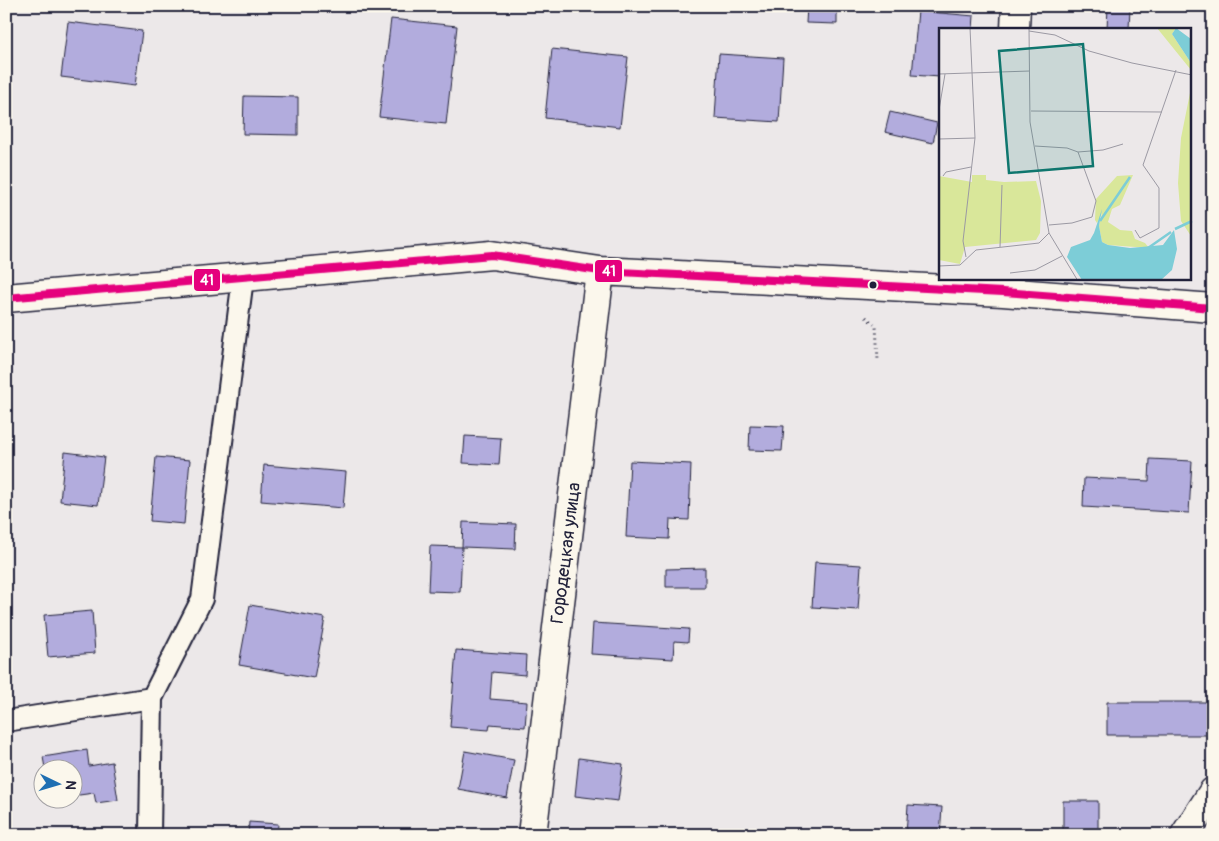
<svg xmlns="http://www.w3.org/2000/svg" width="1219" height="841" font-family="Pangolin,sans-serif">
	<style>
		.building { fill: #b2acdd; stroke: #22223b }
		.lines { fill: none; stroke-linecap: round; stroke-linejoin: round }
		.service-casing { stroke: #22223b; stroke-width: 24 }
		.minor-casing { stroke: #22223b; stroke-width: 31 }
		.path { stroke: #22223b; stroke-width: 3; stroke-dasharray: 1 4; stroke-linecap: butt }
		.service { stroke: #fbf7ec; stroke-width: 20 }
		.minor { stroke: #fbf7ec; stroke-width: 28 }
		.bus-1-casing { stroke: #fbf7ec; stroke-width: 11 }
		.bus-1 { stroke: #e5007d; stroke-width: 8 }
		.bus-dot { fill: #22223b; stroke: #fbf7ec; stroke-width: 2 }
		.labels { text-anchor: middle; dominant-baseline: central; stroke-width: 4; stroke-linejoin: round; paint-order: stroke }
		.street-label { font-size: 18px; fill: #22223b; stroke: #fbf7ec }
		.inset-river { fill: none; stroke: #7dcdd7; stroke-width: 2.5 }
		.inset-road { fill: none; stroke: #9b99a3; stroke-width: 1 }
		.view { fill: #0f766e; fill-opacity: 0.15; stroke: #0f766e; stroke-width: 2.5 }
		.inset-edge { fill: none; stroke: #22223b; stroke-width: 2.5 }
		.line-badge { stroke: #fbf7ec; stroke-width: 2 }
		.badge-label { font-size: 14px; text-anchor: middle; font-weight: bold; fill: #fff }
	</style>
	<rect width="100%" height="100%" fill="#ece8e9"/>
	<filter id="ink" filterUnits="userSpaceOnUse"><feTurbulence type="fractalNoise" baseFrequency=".02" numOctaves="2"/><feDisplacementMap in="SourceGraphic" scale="10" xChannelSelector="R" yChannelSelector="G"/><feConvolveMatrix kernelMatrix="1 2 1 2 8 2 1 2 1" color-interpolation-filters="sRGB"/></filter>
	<g filter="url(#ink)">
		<path class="building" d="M807 6H837V24L806 23Z
			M1108 6H1130L1129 29H1107Z
			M918 11 974 16 973 29H940V77L912 75Z
			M391 19 457 26 446 124 379 117Z
			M68 22 142 31 135 86 61 77Z
			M552 49 628 57 620 127 545 118Z
			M719 54 783 58 779 122 715 118Z
			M1213 91V122H1210Z
			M244 96 298 97V135L243 134Z
			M890 112 937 123 933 143 885 132Z
			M750 425 784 426 782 451 749 450Z
			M465 436 501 438 499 465 463 463Z
			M65 452 104 457 98 505 60 501Z
			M156 457 190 460 184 524 150 521Z
			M1150 459 1192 461 1189 513 1083 507 1084 478 1149 481Z
			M630 461 691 464 689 520 670 519 669 539 626 537Z
			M264 465 346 472 343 508 261 501Z
			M463 522 516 524 515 549 462 547Z
			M430 546 462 547 460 592 428 591Z
			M815 562 861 565 858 610 812 607Z
			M705 568V587H666V569Z
			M250 605 325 618 314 678 239 665Z
			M92 611 95 653 48 657 44 615Z
			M593 623 689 629 688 642 674 641 673 659 591 654Z
			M456 650 526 655 525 675 492 672 490 699 527 702 525 727 490 724 489 730 450 727Z
			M1107 702H1208V735H1107Z
			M87 750 89 766 112 762 118 800 96 803 94 793 72 796V768H45L43 757Z
			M465 751 514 760 507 798 458 789Z
			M579 758 623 764 618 801 575 796Z
			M1063 801H1098V835H1063Z
			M908 805 942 807 940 835H906Z
			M249 822 278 824 277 835H248Z"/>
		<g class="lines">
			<g class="service-casing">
				<path id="service" d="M6 721 152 698
					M150 835 152 698 202 599 243 278"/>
			</g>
			<g class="minor-casing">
				<path id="minor" d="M1015 29 1016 6
					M6 298 492 255 600 271 1003 292 1213 308
					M532 835 600 271
					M1185 835 1213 792"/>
			</g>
			<path class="path" d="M866 317 876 326 878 360"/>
			<use href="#service" class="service"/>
			<use href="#minor" class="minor"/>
			<g class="bus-1-casing">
				<path id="bus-1" d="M6 298 492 255 600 271 1003 292 1213 308"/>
			</g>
			<use href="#bus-1" class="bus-1"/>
		</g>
	</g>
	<circle class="bus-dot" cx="873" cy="285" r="4.5"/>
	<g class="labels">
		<g class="street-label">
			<text transform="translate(566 553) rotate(-83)">Городецкая улица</text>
		</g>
	</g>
	<g transform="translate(939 28)">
		<rect width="252" height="252" fill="#ece8e9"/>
		<path d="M218 0H237L233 6 252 35V42ZM252 60V208L242 193 239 155 242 110ZM33 147H47V152L65 154 97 153 102 173 101 205 97 212 26 219 21 236 0 232V148L33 154ZM194 147 181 177 173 181 169 194 181 202 193 203 196 211 206 215 210 220 169 217 163 214 160 198 163 185 158 195 156 192 157 171 178 148Z" fill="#d9e79a"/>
		<path d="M237 0 252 11V35L233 6ZM163 181 160 198 163 214 169 217 191 220 224 217 235 202 238 221 233 242 222 252H143L128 229 132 219 151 212 155 205Z" fill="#7dcdd7"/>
		<path class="inset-river" d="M161 193 191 149M236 201 253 193M209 220 232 204"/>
		<path class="inset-road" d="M90 0 91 94 110 205 139 253M90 3 116 7 150 23 193 35 253 47M0 46 91 43M0 82 6 46M92 83 223 84M0 111 36 110M96 118 128 120 139 124 164 122 184 116M4 148 7 144 32 139M110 197 133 195 153 189 157 173 139 124M196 202 201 210 220 200V160L204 137 237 42M61 219 63 157M27 229 24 213 36 110 31 0M0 238 21 237 37 222 100 215 110 205M71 245 96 242 123 228"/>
		<path class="view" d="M144 16 154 138 70 145 60 23Z"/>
		<rect width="252" height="252" class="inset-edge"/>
	</g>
	<g class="line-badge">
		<rect x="594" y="259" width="29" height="24" rx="5" fill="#e5007d"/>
		<rect x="193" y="268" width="28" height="24" rx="5" fill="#e5007d"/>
	</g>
	<g class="badge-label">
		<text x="609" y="276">41</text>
		<text x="207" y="285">41</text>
	</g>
	<rect width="1219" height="841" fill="none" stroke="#fbf7ec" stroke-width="25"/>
	<rect x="12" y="12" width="1194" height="816" fill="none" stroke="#22223b" stroke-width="2" filter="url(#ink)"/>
	<g transform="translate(58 784) rotate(95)"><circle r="24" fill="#fbf7ec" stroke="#a4a2a5"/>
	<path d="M0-4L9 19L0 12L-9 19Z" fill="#1f6fb2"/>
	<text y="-8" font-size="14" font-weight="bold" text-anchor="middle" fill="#22223b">N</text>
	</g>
</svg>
